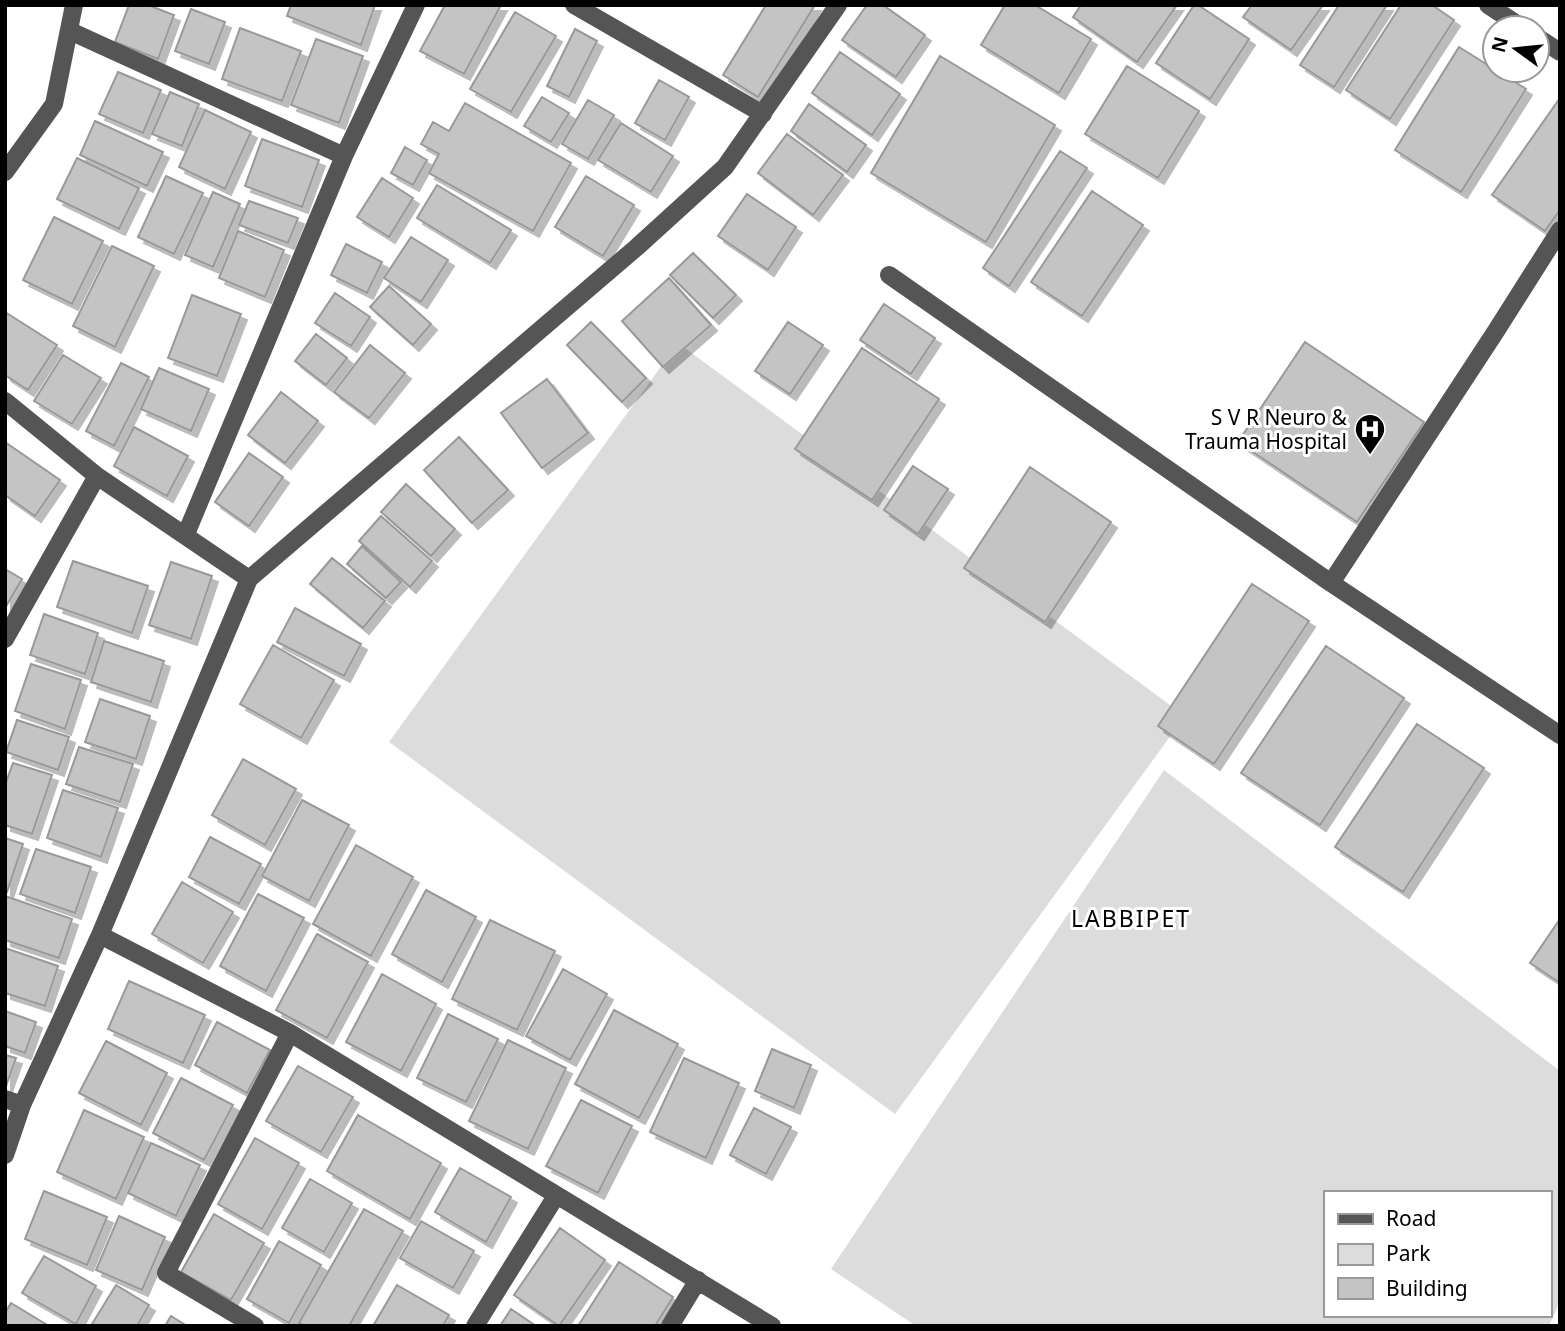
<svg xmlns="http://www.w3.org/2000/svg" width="1565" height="1331" font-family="'Noto Sans',sans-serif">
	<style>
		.green { fill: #dcdcdc; fill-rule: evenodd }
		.building { fill: #c4c4c4; stroke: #999; stroke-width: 2; filter: url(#shadow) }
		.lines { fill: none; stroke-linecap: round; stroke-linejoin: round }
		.minor { stroke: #555; stroke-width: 18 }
		.labels { text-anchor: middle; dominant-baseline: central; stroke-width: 6; stroke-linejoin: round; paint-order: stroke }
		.poi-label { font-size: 21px; fill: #000; stroke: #fff; text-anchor: end }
		.neighbourhood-label { font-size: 23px; letter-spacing: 2px; fill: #000; stroke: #fff }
	</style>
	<defs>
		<filter id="shadow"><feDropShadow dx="6" dy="6" stdDeviation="0" flood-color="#0004"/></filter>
	</defs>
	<rect width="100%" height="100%" fill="#fff"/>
	<path class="green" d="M678 343 1185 716 895 1114 389 742Z
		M1164 770 1560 1071V1301L1549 1326H916L831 1269ZM1325 1193H1549V1315H1325Z"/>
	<path class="building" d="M129 5H148L174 15 158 59 115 42Z
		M291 5H375L361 45 287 16Z
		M445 5H501L464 74 420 51Z
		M766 5H815L758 97 723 75Z
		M867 5H883L925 35 896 77 842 40Z
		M1005 5H1035L1091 39 1059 93 981 45Z
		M1081 5H1177L1137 62 1073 17Z
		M1194 5H1198L1249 39 1210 99 1156 63Z
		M1252 5H1323L1291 50 1243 17Z
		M1339 5H1387L1334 87 1300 65Z
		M1401 5H1432L1454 20 1390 119 1346 90Z
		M191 9 225 22 209 64 175 51Z
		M515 12 556 36 511 112 470 89Z
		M240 28 301 51 282 101 222 79Z
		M575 29 597 41 569 97 547 86Z
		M316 39 363 56 339 123 291 105Z
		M1459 47 1526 89 1461 192 1395 150Z
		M840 52 900 94 872 135 812 93Z
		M940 56 1055 125 986 242 871 173Z
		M1127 66 1199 111 1158 178 1085 134Z
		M118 72 161 90 143 133 99 114Z
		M659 80 689 97 665 140 635 123Z
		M170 92 199 104 182 146 152 134Z
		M542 97 569 113 551 142 524 126Z
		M1560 98V210L1545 231 1492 195Z
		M588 100 614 115 588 159 562 144Z
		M465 103 571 163 533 231 429 173 439 154 421 144 433 122 449 131Z
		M809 104 866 145 847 172 791 131Z
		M205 110 251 132 225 189 179 167Z
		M95 121 163 152 147 186 80 155Z
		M621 123 673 156 651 192 598 160Z
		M787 134 843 175 813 215 758 173Z
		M262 139 319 160 302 207 245 186Z
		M405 147 427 160 413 185 391 173Z
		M1060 151 1087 168 1009 286 983 268Z
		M77 158 139 188 119 229 57 199Z
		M166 176 203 193 174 254 138 237Z
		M586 176 634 205 603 256 555 227Z
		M382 178 413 198 389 237 357 217Z
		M437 185 511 230 490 263 417 218Z
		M1092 191 1143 225 1082 316 1031 282Z
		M213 192 240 204 213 267 185 255Z
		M747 194 796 227 768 270 718 236Z
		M249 201 298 218 288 243 239 225Z
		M54 217 103 241 72 304 23 280Z
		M238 231 284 250 265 297 219 278Z
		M411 237 448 260 421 302 384 278Z
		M346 244 382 262 367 293 331 275Z
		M112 246 154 266 115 347 73 326Z
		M693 253 736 295 713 318 670 275Z
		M669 278 711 325 663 367 622 321Z
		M389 286 431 324 413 345 370 307Z
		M335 293 370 317 351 346 315 323Z
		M192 295 241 314 217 376 168 358Z
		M884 304 935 338 911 374 860 340Z
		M5 312 57 345 28 390 5 375Z
		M591 322 646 378 622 402 567 345Z
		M788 322 823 345 790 394 755 371Z
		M316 334 347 358 326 385 295 361Z
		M1305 342 1424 422 1357 522 1238 442Z
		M370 345 405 373 369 418 334 392Z
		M862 348 939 399 872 500 795 449Z
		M63 355 101 378 72 424 34 401Z
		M121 363 149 377 114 446 86 431Z
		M159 368 209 389 191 431 141 409Z
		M547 379 588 433 542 468 501 413Z
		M281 392 318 421 285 463 248 435Z
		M134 427 188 456 167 496 114 466Z
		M459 437 508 490 472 523 424 470Z
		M5 442 60 480 35 516 5 495Z
		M249 453 283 477 249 526 215 502Z
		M913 466 948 489 918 534 884 510Z
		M1030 467 1111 522 1045 622 964 568Z
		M406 484 455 529 431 556 381 512Z
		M381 516 432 561 410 587 359 541Z
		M362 546 401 582 386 598 347 564Z
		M332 558 385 601 363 628 310 584Z
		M73 561 148 586 132 633 57 607Z
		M171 562 212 576 191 639 149 625Z
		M5 569 22 579 5 608Z
		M1252 584 1309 621 1214 764 1158 726Z
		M295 608 361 644 344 676 277 642Z
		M44 614 98 633 85 674 30 655Z
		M104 641 164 661 151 702 91 682Z
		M273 645 334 680 301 738 240 704Z
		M1326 646 1404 698 1320 825 1241 773Z
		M31 664 81 680 65 729 15 711Z
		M100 699 150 716 136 759 85 742Z
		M17 720 69 737 58 770 6 752Z
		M1417 724 1484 768 1403 892 1335 847Z
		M79 747 133 764 120 802 66 784Z
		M243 759 296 789 265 845 212 815Z
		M13 763 52 775 32 834 5 825V785Z
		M63 790 118 808 101 857 47 838Z
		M302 800 349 825 309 901 262 876Z
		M210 837 261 864 239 904 189 877Z
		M5 838 23 844 7 892 5 891Z
		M356 845 413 877 371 956 313 924Z
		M36 849 91 867 75 913 20 894Z
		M182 882 233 912 203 963 152 934Z
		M426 890 476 917 442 982 392 954Z
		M258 894 304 918 266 991 220 966Z
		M5 896 72 919 59 958 5 940Z
		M1560 919V983L1530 963Z
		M490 920 555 951 517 1030 452 999Z
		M317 934 368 962 327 1038 276 1010Z
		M5 948 58 966 45 1006 5 993Z
		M563 969 607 994 570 1060 526 1036Z
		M382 974 436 1004 401 1071 346 1042Z
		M129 981 205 1015 183 1063 108 1029Z
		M614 1010 678 1044 639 1118 575 1084Z
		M5 1011 36 1022 25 1053 5 1046Z
		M448 1014 498 1039 466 1102 417 1078Z
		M217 1022 270 1050 247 1093 195 1065Z
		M508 1040 566 1068 528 1149 469 1121Z
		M106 1041 167 1073 141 1125 79 1093Z
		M772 1049 811 1065 794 1108 755 1091Z
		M5 1055 16 1058 5 1089Z
		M684 1058 739 1083 706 1158 650 1132Z
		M298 1066 353 1097 321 1152 266 1121Z
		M181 1078 233 1105 204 1160 153 1133Z
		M581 1100 632 1126 598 1193 546 1166Z
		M754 1108 791 1127 766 1174 730 1155Z
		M84 1110 144 1137 116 1199 57 1172Z
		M358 1115 441 1163 410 1219 327 1171Z
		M255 1138 299 1163 262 1229 218 1204Z
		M151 1143 200 1165 176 1216 128 1193Z
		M460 1168 511 1197 486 1242 435 1212Z
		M310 1179 352 1203 324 1252 282 1228Z
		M44 1191 107 1217 87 1265 25 1239Z
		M364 1209 403 1231 349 1326H305L299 1323Z
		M214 1214 264 1243 231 1300 181 1272Z
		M119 1216 165 1237 142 1290 96 1270Z
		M421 1221 474 1251 453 1288 400 1258Z
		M560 1228 605 1260 559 1326 514 1295Z
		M279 1241 321 1265 289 1323 247 1299Z
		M44 1256 96 1286 76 1324 22 1293Z
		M619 1262 673 1297 655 1326H578Z
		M116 1285 149 1305 137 1326H94L92 1324Z
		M397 1285 449 1315 443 1326H373Z
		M11 1303 49 1326H5V1313Z
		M511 1309 536 1326H500Z
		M171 1316 187 1326H165Z"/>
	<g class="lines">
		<path class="minor" d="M574 5 763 114
			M1488 5 1523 28
			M70 31 344 156
			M1537 37 1560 52
			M5 172 54 104 74 5
			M889 275 1331 583 1560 735
			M5 401 97 476 249 579
			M186 534 344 156 416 5
			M1331 583 1496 331 1560 230
			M5 639 97 476
			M100 935 290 1033 772 1326
			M5 1099 22 1105
			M5 1155 22 1105 100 935 249 579 637 247 725 167 838 5
			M255 1326 166 1273 290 1033
			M475 1326 556 1196
			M670 1326 698 1280"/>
	</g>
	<defs>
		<g id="hospital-pin" transform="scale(1.575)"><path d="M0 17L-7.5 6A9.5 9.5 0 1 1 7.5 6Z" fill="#000" stroke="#fff"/><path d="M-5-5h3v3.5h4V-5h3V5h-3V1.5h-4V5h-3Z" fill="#fff"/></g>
	</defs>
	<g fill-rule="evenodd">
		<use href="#hospital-pin" x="1370" y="429"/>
	</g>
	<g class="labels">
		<g class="poi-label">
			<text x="1347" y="417">S V R Neuro &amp;<tspan x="1347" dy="24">Trauma Hospital</tspan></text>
		</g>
		<g class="neighbourhood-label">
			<text x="1131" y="918">LABBIPET</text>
		</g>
	</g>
	<rect width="1565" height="1331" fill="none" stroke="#000000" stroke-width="14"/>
	<rect x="1324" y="1191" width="228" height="126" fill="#ffffff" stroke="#999999" stroke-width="2"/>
	<rect x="1338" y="1214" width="35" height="10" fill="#555555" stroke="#999999" stroke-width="2"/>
	<text x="1386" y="1226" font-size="21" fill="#000000">Road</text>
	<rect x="1338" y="1244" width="35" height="21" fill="#dcdcdc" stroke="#999999" stroke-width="2"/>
	<text x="1386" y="1261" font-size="21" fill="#000000">Park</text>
	<rect x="1338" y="1278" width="35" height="21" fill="#c4c4c4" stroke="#999999" stroke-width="2"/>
	<text x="1386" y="1296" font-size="21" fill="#000000">Building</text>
	<g transform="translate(1516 49) rotate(285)"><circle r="33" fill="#ffffff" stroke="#999999" stroke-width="2"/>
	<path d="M0-5L12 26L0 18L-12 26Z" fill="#000000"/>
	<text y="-10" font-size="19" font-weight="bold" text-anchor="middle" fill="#000000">N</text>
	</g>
</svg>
